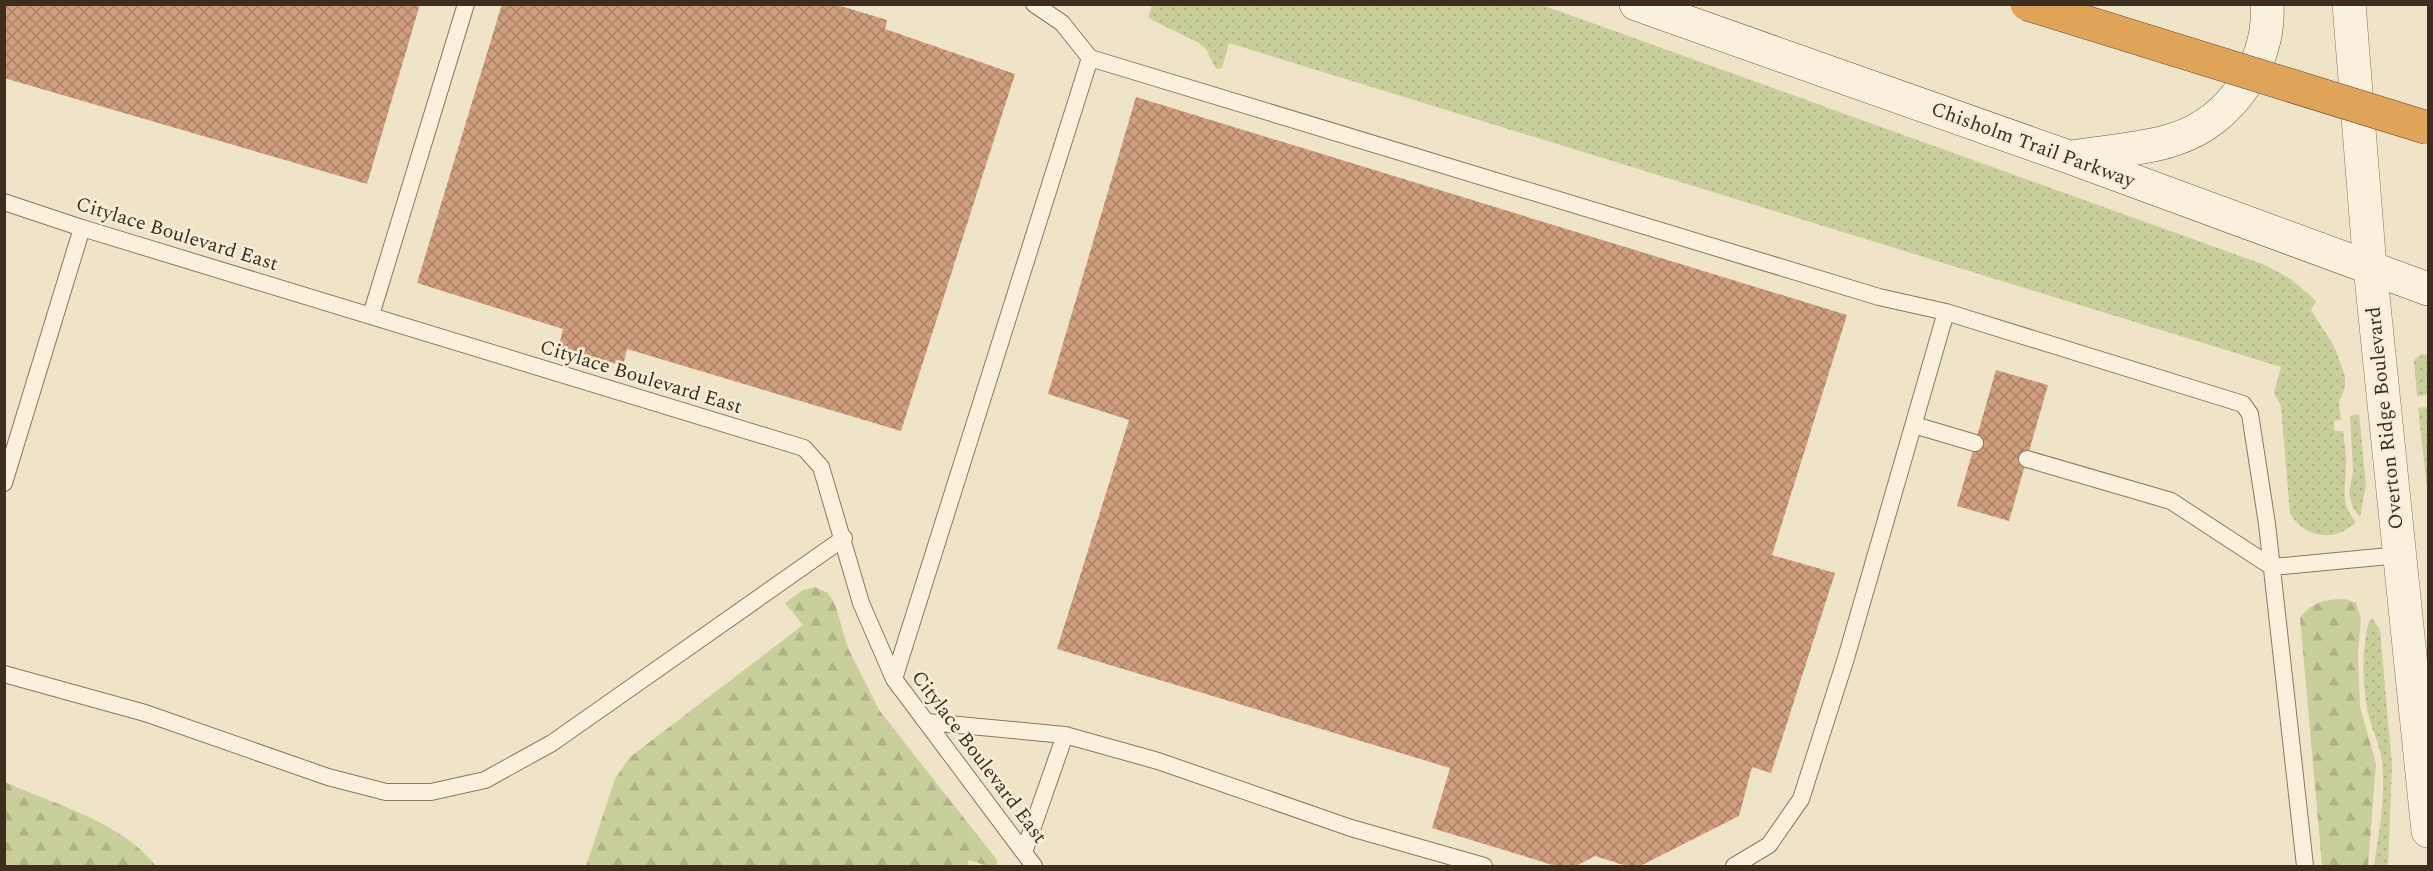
<svg xmlns="http://www.w3.org/2000/svg" width="2433" height="871" font-family="Spectral,serif">
	<style>
		.grass { fill: url(#grass-dots) }
		.forest { fill: url(#forest-firs) }
		.building { fill: url(#building-cross-hatch) }
		.lines { fill: none; stroke-linecap: round; stroke-linejoin: round }
		.service-casing { stroke: #8d765c; stroke-width: 18 }
		.tertiary-casing { stroke: #8d765c; stroke-width: 34 }
		.secondary-casing { stroke: #6f573f; stroke-width: 34 }
		.service { stroke: #faf1dc; stroke-width: 16 }
		.tertiary { stroke: #faf1dc; stroke-width: 33 }
		.secondary { stroke: #faf1dc; stroke-width: 33 }
		.motorway-bridge-casing { stroke: #5b4430; stroke-width: 34; stroke-linecap: butt }
		.motorway-bridge { stroke: #e0a458; stroke-width: 33 }
		.labels { text-anchor: middle; dominant-baseline: central; stroke-width: 5; stroke-linejoin: round; paint-order: stroke }
		.street-label { font-size: 20px; fill: #3d2e20; stroke: #f7eed8 }
	</style>
	<defs>
		<pattern id="grass-dots" width="8" height="8" patternUnits="userSpaceOnUse" patternTransform="scale(1.5)"><rect width="8" height="8" fill="#c9cf9b"/><path d="M2 2h.1M6 6h.1" fill="none" stroke="#aeb285" stroke-width="1.8" stroke-linecap="round"/></pattern>
		<pattern id="forest-firs" width="22" height="20" patternUnits="userSpaceOnUse" patternTransform="scale(1.5)"><rect width="22" height="20" fill="#c9cf9b"/><path d="M5 1l3.5 6h-7zM16 11l3.5 6h-7z" fill="#aeb285"/></pattern>
		<pattern id="building-cross-hatch" width="8" height="8" patternUnits="userSpaceOnUse" patternTransform="scale(1.5)"><rect width="8" height="8" fill="#cf9f7d"/><path d="M0 0l8 8M0 8l8-8" fill="none" stroke="#a98266"/></pattern>
	</defs>
	<rect width="100%" height="100%" fill="#f0e4c8"/>
	<path class="grass" d="M1152 5H1542L2265 265 2291 279 2316 301 2311 310 2334 346 2345 376V387L2339 403 2341 420 2334 421V431H2343C2344 443 2347 454 2346 466 2346 488 2339 503 2356 522 2335 543 2305 538 2290 514L2281 406 2274 393 2281 367 1229 43 1222 68 1216 69 1206 49 1199 43 1148 18Z
		M2422 354 2428 355V395L2417 396 2414 360Z
		M2428 407V497L2418 408Z
		M2359 414 2366 485 2360 517 2353 508 2349 494 2353 471 2350 416Z
		M2372 618 2380 630 2392 765 2388 866H2374C2379 831 2387 792 2381 756 2379 744 2374 733 2370 721 2362 692 2361 651 2369 621Z"/>
	<path class="forest" d="M815 587 828 593 835 604 848 648 879 710 997 860V866H988L969 860 967 866H586L615 779 630 757 803 625 785 603 803 590Z
		M2345 599 2356 603 2361 618 2358 654 2360 707 2376 764 2368 866H2322L2300 618C2311 602 2326 599 2345 599Z
		M5 782C55 805 121 821 156 866H5Z"/>
	<path class="building" d="M4 4H420L367 184 4 78Z
		M502 4H834L887 20 885 29 1015 74 901 431 627 349 623 366 559 346 563 329 417 283Z
		M1136 97 1847 315 1772 555 1835 573 1771 773 1752 767 1739 816 1640 866H1627L1595 856 1576 866H1556L1432 828 1450 768 1057 649 1129 420 1048 394Z
		M1996 370 2048 385 2009 521 1957 506Z"/>
	<g class="lines">
		<g class="service-casing">
			<path id="service" d="M1090 58 1879 297 1946 312 2243 404 2250 414 2267 524 2305 866
				M4 202 82 228 804 448 821 467 861 603 894 679 1034 866
				M371 315 466 4
				M1914 425 1975 443
				M2027 459 2171 501 2272 567 2400 555
				M4 483 82 228
				M4 674 145 713 328 777 386 792H431L485 780 552 743 844 538
				M894 679 1090 58 1062 23 1034 4
				M927 722 1065 735
				M1024 852 1065 735 1158 761 1351 828 1484 866
				M1734 866 1769 845 1801 799 1846 658 1946 312"/>
		</g>
		<g class="tertiary-casing">
			<path id="tertiary" d="M2349 4 2370 267 2428 831"/>
		</g>
		<g class="secondary-casing">
			<path id="secondary" d="M1636 4 2069 157 2428 289
				M2071 157C2101 152 2148 149 2175 139 2231 121 2271 62 2267 4"/>
		</g>
		<use href="#service" class="service"/>
		<use href="#tertiary" class="tertiary"/>
		<use href="#secondary" class="secondary"/>
		<g class="motorway-bridge-casing">
			<path id="motorway-bridge" d="M2027 4 2428 128"/>
		</g>
		<use href="#motorway-bridge" class="motorway-bridge"/>
	</g>
	<g class="labels">
		<g class="street-label">
			<text transform="translate(2033 145) rotate(20)">Chisholm Trail Parkway</text>
			<text transform="translate(177 234) rotate(17)">Citylace Boulevard East</text>
			<text transform="translate(641 377) rotate(17)">Citylace Boulevard East</text>
			<text transform="translate(2385 418) rotate(-96)">Overton Ridge Boulevard</text>
			<text transform="translate(979 757) rotate(53)">Citylace Boulevard East</text>
		</g>
	</g>
	<rect width="2433" height="871" fill="none" stroke="#3d2e20" stroke-width="12"/>
</svg>
